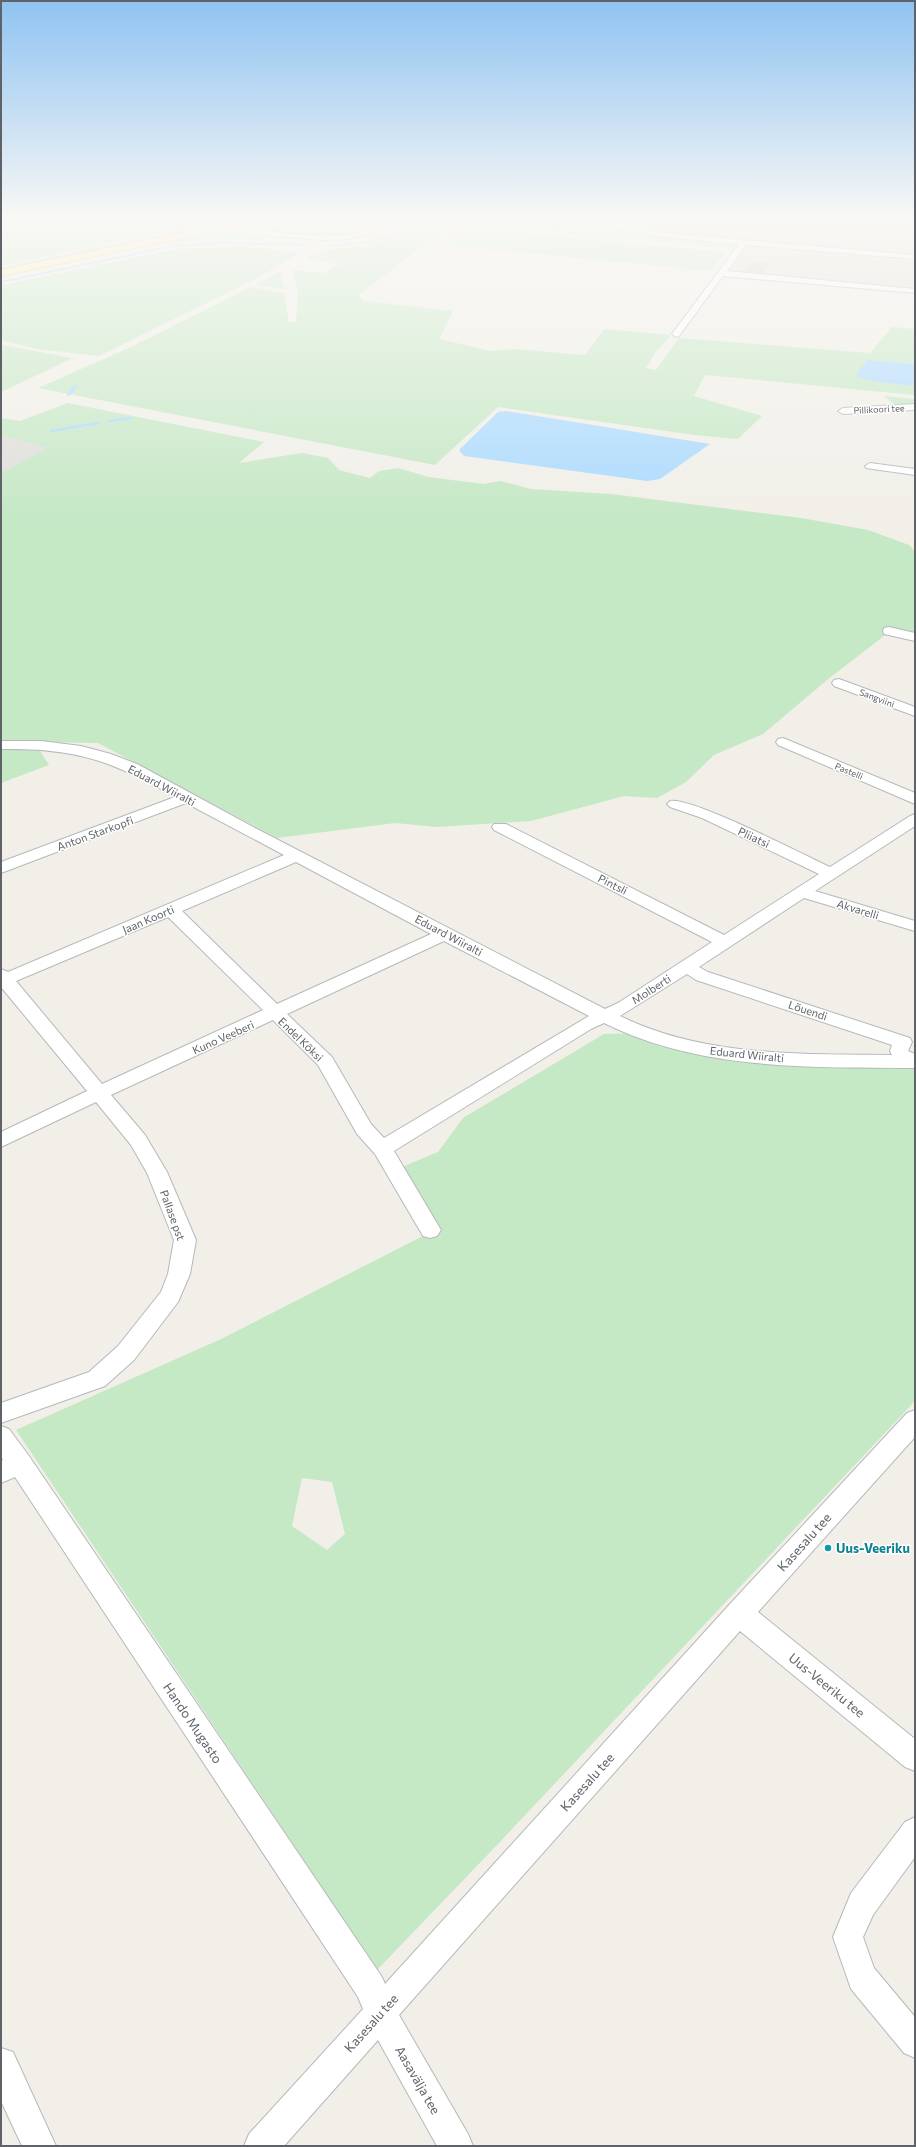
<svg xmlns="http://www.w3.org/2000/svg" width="916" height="2147" font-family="Commissioner,sans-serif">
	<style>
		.industrial { fill: #e0deda }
		.green { fill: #c5e8c5; fill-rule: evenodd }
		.water { fill: #aadaff }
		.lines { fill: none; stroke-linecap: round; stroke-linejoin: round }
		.stream-far1 { stroke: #aadaff; stroke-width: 2 }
		.stream { stroke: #aadaff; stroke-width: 2.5 }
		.building { fill: #cccac5; stroke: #d6d1c6 }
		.minor-casing { stroke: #b5b8bc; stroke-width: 2 }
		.major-casing { stroke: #f2c960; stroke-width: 2 }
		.minor { fill: #fff; fill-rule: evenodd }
		.major { fill: #fff2af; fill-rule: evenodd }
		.major-bridge-casing { stroke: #f2c960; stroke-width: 10; stroke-linecap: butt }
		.major-bridge { stroke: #fff2af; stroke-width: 10 }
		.culture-dot { fill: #0f9aa8; stroke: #fff; stroke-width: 1.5 }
		.labels { text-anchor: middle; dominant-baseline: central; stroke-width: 3; stroke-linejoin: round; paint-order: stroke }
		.far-street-label { font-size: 9px; fill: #5f6368; stroke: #fff }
		.street-label { font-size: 11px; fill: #5f6368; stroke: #fff }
		.near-street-label { font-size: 13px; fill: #5f6368; stroke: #fff }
		.near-culture-label { font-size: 13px; font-weight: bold; fill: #0d838f; stroke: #fff; text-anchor: start }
	</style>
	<rect width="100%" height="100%" fill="#f1efe8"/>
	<path class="industrial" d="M495 219H569L557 228 490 222Z
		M650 219H915V290L727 272 748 244 639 229Z
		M1 435 48 448 1 473Z"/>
	<path class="green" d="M34 219H151L205 227 182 233H156L1 266V232Z
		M273 219H351L354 222H364L368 226C343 246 272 232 241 227Z
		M427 219 455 221 360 294 361 298 364 301 453 311 439 339 491 351 514 349 585 355 604 329 671 335 655 353 646 368 656 370 679 338 870 353 892 327 915 329V364L868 360 857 377 877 382 915 386V395L705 375 694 396 762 416 738 439 694 435 498 407 435 465 38 388 131 347 251 287 284 293 289 322H296L298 292 292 270 324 273 338 264 306 258C324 247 342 249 362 246 385 244 403 236 423 224L421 222Z
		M570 219 661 237 736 245 734 249 465 224 470 220 557 228Z
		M588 219H650L639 229Z
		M467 228 726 252 711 271 444 245Z
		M225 230 266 238 256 240H204L138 247Z
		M243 246 301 253 251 281 99 356 38 349 1 340V285L177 249Z
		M279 272 285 289 256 285Z
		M1 345 73 358 1 392Z
		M884 396 915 399V404L895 405Z
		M68 403 264 442 239 463 302 453 328 458 339 470 370 478 379 471 398 468 429 477 483 484 501 481 531 489 611 494 801 518 868 530 909 545 915 551V635L885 627 889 632 827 680 763 734 714 755 686 782 657 798 624 796 531 821 437 827 395 823 277 838 98 743 29 742 38 748 49 765 1 783V473L47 448 1 435V418L20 421Z
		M639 1033 725 1054 915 1062V1401L496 1846 377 1970 16 1430 219 1340 425 1235 390 1172 438 1152 463 1118 604 1034ZM302 1478 332 1482 345 1534 327 1550 292 1526Z"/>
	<path class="water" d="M868 360 915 364V386L877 382 857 377V373Z
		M506 411 710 444 660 479 647 481 464 456 459 450 498 412Z"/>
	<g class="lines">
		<path class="stream-far1" d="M329 245C362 245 390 241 418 224L415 222
			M1 269 179 232
			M1 282 174 246 221 243 308 245"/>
		<path class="stream" d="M68 395 74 390 71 389 76 386
			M110 421 131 418
			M51 431 98 423"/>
	</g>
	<path class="building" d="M753 262 770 263 763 273 746 271Z"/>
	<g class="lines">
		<g class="minor-casing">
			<path id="minor" d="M177 219C220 219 343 254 374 224L357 219H391L384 222 373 233 349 239 321 240 255 234Z
				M574 219H590L663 233 915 255V259L746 245 727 271 915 289V293L723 276 679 336 676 337 672 334 739 244 663 237Z
				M915 404V410L843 414 838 411 843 408Z
				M870 463 915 469V475L866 468 865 466Z
				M889 627 915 633V641L884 634 883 631 884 628Z
				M839 679 915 707V716L834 686 832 683 834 680Z
				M783 738 915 793V804L778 745 776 742 778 739Z
				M1 741H41L81 746 111 754 137 764 255 828 605 1009 618 1003 712 942 494 830 492 827 494 824H506L724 935 819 874 702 818 670 807 667 804 670 801C690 796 804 855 830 867L910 816 915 814V826L815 891 915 921V931L804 898 699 967 708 972 910 1038 912 1042 908 1051 915 1054V1068C810 1067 701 1071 604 1023L591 1029 394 1151 441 1230 437 1236 430 1238 423 1236 375 1154 357 1134 318 1065 273 1020 111 1095 145 1135 167 1172 196 1240 190 1274 178 1302 134 1360 105 1386 1 1423V1403L89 1372 118 1346 161 1292 168 1274 174 1240 147 1173 131 1145 96 1102 1 1147V1132L87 1091 1 987V969L8 972 284 855 186 803 1 873V862L175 797C111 760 75 748 1 749ZM296 862 431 934 277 1004 182 911ZM168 917 263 1010 102 1084 16 981ZM444 941 589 1016 384 1138 371 1124 332 1057 287 1014ZM687 974 696 980 892 1045 890 1051 892 1055C800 1054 704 1057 620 1016Z
				M915 1410V1437L758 1612 915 1739V1771L905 1767 740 1631 399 2015 468 2134 473 2146H437L378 2040 284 2146H244L249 2134 363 2009 358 1997 15 1477 1 1483V1461L3 1460 1 1456V1426L9 1429 29 1456 382 1977 385 1984 730 1604 907 1413Z
				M915 1817V1857L873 1915 863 1937 874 1968 915 2017V2058L904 2053 851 1989 833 1937 851 1893 905 1822Z
				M1 2048 13 2052 56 2146H22L1 2101Z"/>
		</g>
		<g class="major-casing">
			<path id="major" d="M248 219H266L240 226 236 223Z
				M213 226 216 227V231L1 276V270Z"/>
		</g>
		<use href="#minor" class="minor"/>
		<use href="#major" class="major"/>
		<g class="major-bridge-casing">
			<path id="major-bridge" d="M213 229 240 223"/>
		</g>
		<use href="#major-bridge" class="major-bridge"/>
	</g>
	<linearGradient id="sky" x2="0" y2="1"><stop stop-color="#8fc3f1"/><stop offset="0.42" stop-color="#f9f8f5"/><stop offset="1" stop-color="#f9f8f5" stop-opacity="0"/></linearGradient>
	<rect width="916" height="520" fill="url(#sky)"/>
	<circle class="culture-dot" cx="828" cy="1548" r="4"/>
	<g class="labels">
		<g class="far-street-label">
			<text transform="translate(879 409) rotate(-3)">Pillikoori tee</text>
			<text transform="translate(877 698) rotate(21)">Sangviini</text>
			<text transform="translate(849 771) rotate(23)">Pastelli</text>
		</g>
		<g class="street-label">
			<text transform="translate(162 785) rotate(28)">Eduard Wiiralti</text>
			<text transform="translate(95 833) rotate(-20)">Anton Starkopfi</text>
			<text transform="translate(754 837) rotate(25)">Pliiatsi</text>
			<text transform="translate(613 884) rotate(27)">Pintsli</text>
			<text transform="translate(858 909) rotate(17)">Akvarelli</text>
			<text transform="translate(148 919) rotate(-23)">Jaan Koorti</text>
			<text transform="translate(449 935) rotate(28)">Eduard Wiiralti</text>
			<text transform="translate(651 989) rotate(-33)">Molberti</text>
			<text transform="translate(808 1010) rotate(18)">Lõuendi</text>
			<text transform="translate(223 1037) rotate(-24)">Kuno Veeberi</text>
			<text transform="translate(301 1039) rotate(44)">Endel Kõksi</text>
			<text transform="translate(747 1054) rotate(6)">Eduard Wiiralti</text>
			<text transform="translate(173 1215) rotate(70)">Pallase pst</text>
		</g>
		<g class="near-street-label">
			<text transform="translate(804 1542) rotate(-48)">Kasesalu tee</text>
			<text transform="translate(827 1685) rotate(39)">Uus-Veeriku tee</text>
			<text transform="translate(193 1723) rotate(56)">Hando Mugasto</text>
			<text transform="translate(587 1782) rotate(-48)">Kasesalu tee</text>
			<text transform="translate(371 2023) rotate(-48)">Kasesalu tee</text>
			<text transform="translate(418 2080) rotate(60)">Aasavälja tee</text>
		</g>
		<g class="near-culture-label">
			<text x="836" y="1548">Uus-Veeriku</text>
		</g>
	</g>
	<rect width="916" height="2147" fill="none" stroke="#5f6368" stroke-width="4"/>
</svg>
